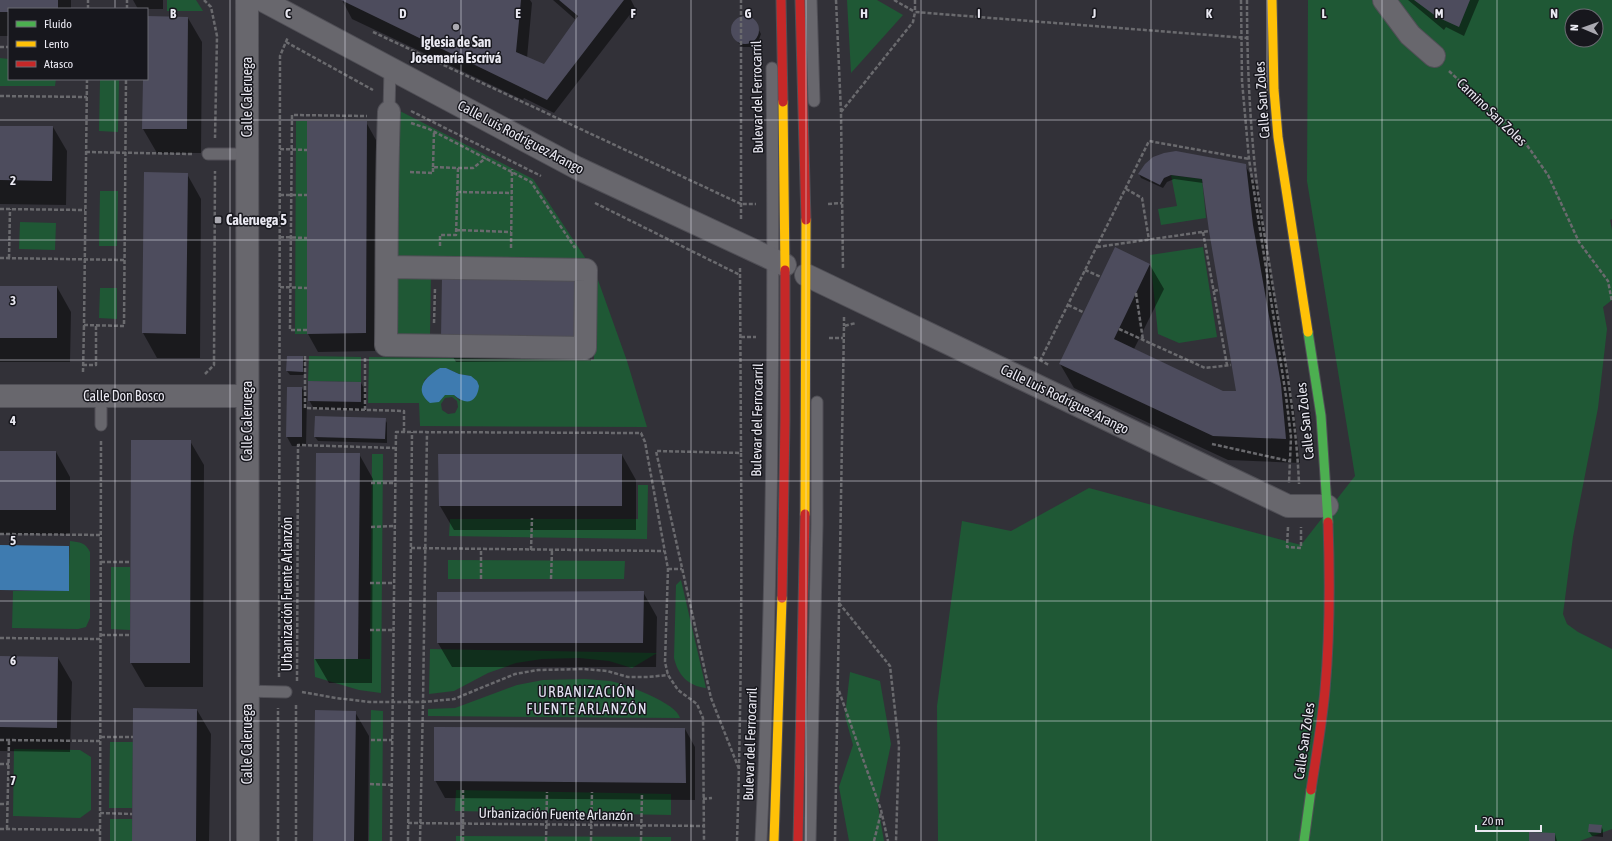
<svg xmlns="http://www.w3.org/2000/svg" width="1612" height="841" font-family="'Asap Condensed',sans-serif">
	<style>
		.green { fill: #1f5835; fill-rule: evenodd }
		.water { fill: #3e7bb0 }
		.shadow { fill: #0007 }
		.building { fill: #4d4c5d }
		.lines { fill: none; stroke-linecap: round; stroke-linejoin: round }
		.lane-casing { stroke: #504f56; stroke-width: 13 }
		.street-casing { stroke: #504f56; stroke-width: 24 }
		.fast-casing { stroke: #504f56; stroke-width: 11 }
		.slow-casing { stroke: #504f56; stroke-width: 11 }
		.jam-casing { stroke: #504f56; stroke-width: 11 }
		.path { stroke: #6a6a6e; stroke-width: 2.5; stroke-dasharray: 4 2; stroke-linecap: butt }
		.lane { stroke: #68676d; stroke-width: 11 }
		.street { stroke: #68676d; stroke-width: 22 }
		.fast { stroke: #4caf50; stroke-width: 9 }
		.slow { stroke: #ffc107; stroke-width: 9 }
		.jam { stroke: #c62828; stroke-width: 9 }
		.grid { fill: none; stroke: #eae9f2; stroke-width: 1; stroke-opacity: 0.55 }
		.poi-dot { fill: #aaa9b1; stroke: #17171d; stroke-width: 1.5 }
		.labels { text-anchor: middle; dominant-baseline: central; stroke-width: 3; stroke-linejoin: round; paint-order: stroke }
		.poi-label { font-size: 14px; font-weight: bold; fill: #eae9f2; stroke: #17171d }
		.street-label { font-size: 14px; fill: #eae9f2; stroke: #17171d }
		.neighbourhood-label { font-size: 15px; letter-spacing: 1px; fill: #e2e0f1; stroke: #17171d }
		.grid-label { font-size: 13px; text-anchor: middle; font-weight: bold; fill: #eae9f2; stroke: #17171d; stroke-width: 3; stroke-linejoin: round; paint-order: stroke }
	</style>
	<rect width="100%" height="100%" fill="#323138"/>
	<path class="green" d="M167 0H196L203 11H167Z
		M847 0H877L903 15 851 73Z
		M1308 0H1612V219L1610 220 1612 230V300L1603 307 1607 329 1598 408 1573 537 1563 614 1567 624 1578 632 1612 649V829L1580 841H938L937 706 962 521 1011 531 1089 488 1301 545 1355 476 1307 181ZM1572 16H1596V40H1572Z
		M0 58 9 59V79H56L55 86H0Z
		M100 80H119L118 132 99 131Z
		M396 109 533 179 588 262 396 260Z
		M296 121H307V334H295Z
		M1171 175 1202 179 1206 218 1161 225 1158 209 1177 206Z
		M100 191H118L117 246H99Z
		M20 222 56 223 55 250 19 249Z
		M1203 247 1217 337 1179 343 1158 334 1150 255Z
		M594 273 598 280 627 361 647 427 420 426 419 403H368L369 357 594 360ZM440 368H446L459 374 471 376 460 401 454 395H445L424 380ZM452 397 457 401 458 407 455 413 448 414 442 410 441 404 445 398Z
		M395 274 431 275 430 335 394 334Z
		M100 288H117V319L99 318Z
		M309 356 361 357V382L308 381Z
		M372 454H383L381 693 359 690 315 677 314 659H370Z
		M638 485H648L647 539 449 536 450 519H638Z
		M70 541C80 542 86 543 90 552V618L86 627 78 629 12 628 13 591H68Z
		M448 560 625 561 624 579H448Z
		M111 567H130V630L111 629Z
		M681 580 706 688C688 686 678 675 674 658L676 585Z
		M430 649 657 653 632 668 609 661 579 658 542 659 516 663 488 673 454 691 429 694Z
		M850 672 880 681 891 744 878 806 884 841H849L839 787 853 745 845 716Z
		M585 679C593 680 602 680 610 681 625 684 677 703 680 718L428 716V709L455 708 517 685 543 680Z
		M371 710 383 711 382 841H369Z
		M110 742H133L132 808H109Z
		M14 749 80 750 91 757V810L80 818 13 816Z
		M456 790 671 794V815L455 811Z
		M110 819H132V841H110Z
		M456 836 671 837V841H456Z"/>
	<path class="water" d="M440 368H446L459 374 471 376 477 381 479 386C477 403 466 406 454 395H445L439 402 430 403C412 389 427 376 440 368Z
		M0 545 69 546V591L0 590Z"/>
	<path class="shadow" d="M0 0H71V9H9V36H0Z
		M133 0H163V9H138Z
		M342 0H530L532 3 527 58 544 65 577 21 553 0H631L635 8 554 113 524 98 523 100 352 19Z
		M1408 0H1479L1464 36 1446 27 1444 30Z
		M147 17 188 18 202 42 201 153H157L143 129V79H147Z
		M742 17 751 18 754 21 761 34 758 42 752 47H743L740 45 734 37 732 29 735 21Z
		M308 122H366L376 140V351L318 352 308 334Z
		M0 127H53L67 151 66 205 0 204Z
		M1245 165 1259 189 1267 250 1294 409 1300 463 1228 460 1074 388 1060 364 1116 249 1150 265 1164 289 1134 349 1223 392H1237L1203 183 1174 179 1167 182 1163 188 1141 178 1139 174Z
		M145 174H187L201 199 200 358H157L143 333Z
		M0 287H57L71 312 70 362H0Z
		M591 303V361L456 362 442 338Z
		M303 357 305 361 304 375H290L287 371Z
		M361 383 366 392V411L314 409 309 400Z
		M302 388 307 397 306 446H292L287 437Z
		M316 417 385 419 387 423V443L318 441 315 437Z
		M190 441 204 465 203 687H145L131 663Z
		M0 452H56L70 477V534H0Z
		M359 454 373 479 372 683H329L315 659Z
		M622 455 636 480V530H454L440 506Z
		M643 592 657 617 656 667H452L438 643Z
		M0 657 58 658 72 682 70 752 0 751Z
		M197 710 211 734 209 841H133Z
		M355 712 369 736 368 841H314Z
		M685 729 695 747V800L445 798 435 780Z
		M1601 826 1603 830V837L1592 836 1589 832Z
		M1555 834 1557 841H1530Z"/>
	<path class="building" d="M0 0H58V9H9V12H0Z
		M341 0H521L516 52 544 64 578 16 559 0H624L547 100Z
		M1414 0H1470L1459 27 1437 17Z
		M731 30a14 14 0 1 1 28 0a14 14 0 1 1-28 0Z
		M147 16 188 17 187 129H142L143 79H147Z
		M307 121H367L366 333 307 334Z
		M0 126H53L52 181 0 180Z
		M1176 151 1246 164 1253 225 1281 384 1286 439 1213 436 1059 364 1115 247 1150 264 1114 339 1223 391H1236L1209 231 1202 179 1171 175 1164 178 1160 185 1138 174 1145 164 1153 157 1164 153Z
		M144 172 188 173 186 334 142 333Z
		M442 277 578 278V337L441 338Z
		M0 286H57V338H0Z
		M287 356H303V372L286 371Z
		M308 381 361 382V402L308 401Z
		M287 387H302V437H286Z
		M315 416 386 418 385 439 314 437Z
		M131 440H191L190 663H130Z
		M0 451H56V510H0Z
		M316 453H360L358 659H314Z
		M438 454H622V506H439Z
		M644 591 643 643H437V592Z
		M0 656 58 657 57 728 0 727Z
		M133 708 197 709 196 841H132Z
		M315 710 356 711 354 841H313Z
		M434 727 685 728 686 783 434 781Z
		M1589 824 1602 825 1601 833 1588 832Z
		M1529 832 1555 833V841H1529Z"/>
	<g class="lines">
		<g class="lane-casing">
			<path id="lane" d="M811 0 814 101
				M389 112 390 68
				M208 154H247
				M101 425V396
				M247 691 286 692
				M761 841C773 583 774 326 772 68
				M810 841 817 524V402"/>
		</g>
		<g class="street-casing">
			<path id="street" d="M247 0 248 841
				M262 0 577 168 785 265
				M1384 0 1410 35 1434 56
				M387 267 586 270 585 348 386 345C387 268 386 190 389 112
				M806 275 1288 506H1327
				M0 396H247"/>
		</g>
		<g class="fast-casing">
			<path id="fast" d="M1308 332 1321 416 1328 522
				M1304 841 1311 790"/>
		</g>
		<g class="slow-casing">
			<path id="slow" d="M1272 0 1274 90 1278 137 1308 332
				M783 102 785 270
				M805 514 806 220
				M774 841 782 598"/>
		</g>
		<g class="jam-casing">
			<path id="jam" d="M781 0 783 102
				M800 0 806 220
				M782 598 785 420V270
				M1311 790C1316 757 1322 723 1325 690 1330 635 1330 577 1328 522
				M798 841 805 514"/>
		</g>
		<path class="path" d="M204 0 211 7 217 36 215 138
			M836 0 841 112 843 269
			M894 0 915 12
			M915 0V11
			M1241 0 1242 81 1249 159 1286 396 1291 437 1289 483
			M1247 0C1247 53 1249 105 1254 157 1257 194 1264 231 1270 268 1281 340 1296 411 1299 484
			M88 9V0
			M127 9V0
			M373 32 741 204H756
			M286 42 373 90
			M0 47H9
			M1449 71 1524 141 1548 175 1579 242 1608 281 1612 302
			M87 79 84 325 124 326 126 79
			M0 96 87 97
			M411 111 541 176
			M841 112 913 22 915 12 1247 38
			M411 123 429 129 531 182 575 248
			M280 149 307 150
			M86 152 192 154
			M433 167 434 132
			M458 168H473L486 158
			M410 172 433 173V167L458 168 456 235H440V247
			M1126 189 1142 198 1149 240
			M457 192 512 193
			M280 195H307
			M595 203 740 275
			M828 204 842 203
			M0 209 85 210
			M741 219V0
			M456 230 511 232
			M1203 232 1227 365
			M280 237 307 238
			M1097 247 1209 231
			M511 248 512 169
			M0 258 124 260
			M9 258 10 209
			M740 268 741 453
			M1085 270 1101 277
			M280 287 307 288
			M1214 291 1218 290
			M1136 293 1143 340
			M1068 305 1083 312
			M844 317V326
			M434 323 435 288
			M1119 329 1205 368 1231 365
			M307 330H290L292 115 367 116
			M741 337H756
			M829 338H843
			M305 356V408L404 411V432
			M1034 357 1049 365
			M1040 361 1149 141 1249 159
			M83 365H96V326
			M83 372 84 325
			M205 374 214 365 215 171
			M365 410V357
			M1212 444 1289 461
			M371 483H395
			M371 527 394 526
			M1288 527 1287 547 1301 548V527
			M0 534 101 535
			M411 548 664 551
			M531 550 532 518
			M101 562H130
			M668 569H682
			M481 579V549
			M551 579 552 550
			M370 583H394
			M839 603 890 666 899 746 896 841
			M370 630H393
			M101 635H130
			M0 638 101 639
			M279 677 280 56 288 37
			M297 681 298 445 395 448
			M839 691 881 810 888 841
			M302 692 336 698 370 702H423L427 432
			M101 737H133
			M0 740 101 741
			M371 740H392
			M0 764H9
			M370 784 391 785
			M703 799 712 798
			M0 804H7
			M100 813 132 814
			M408 823 703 826
			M0 829 100 830
			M7 829 9 740
			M100 841 101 441
			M278 841V708
			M296 841V704
			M391 841 396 432 641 433 645 442 668 569 665 662 668 675 678 690 697 704 703 718 704 841
			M408 841 412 432
			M420 841 423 702 454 699 515 674 538 670 584 669 607 671 628 677H648L668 675
			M463 841V790
			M546 841 547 792
			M591 841 592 792
			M641 841 642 793
			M737 841C741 712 742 583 741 453L656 451 711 698 739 769
			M835 841 844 326 856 323
			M874 841 881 813"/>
		<use href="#lane" class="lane"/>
		<use href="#street" class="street"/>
		<use href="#fast" class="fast"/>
		<use href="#slow" class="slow"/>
		<use href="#jam" class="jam"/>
	</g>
	<path class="grid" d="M115 0V9M230 0V841M345 0V841M461 0V841M576 0V841M691 0V841M806 0V841M921 0V841M1036 0V841M1151 0V841M1267 0V841M1382 0V841M1497 0V841M115 79V841M0 120H1612M0 240H1612M0 360H1612M0 481H1612M0 601H1612M0 721H1612"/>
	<g class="poi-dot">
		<circle cx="456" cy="27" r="4"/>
		<rect x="214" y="216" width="8" height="8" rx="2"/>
	</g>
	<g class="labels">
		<g class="poi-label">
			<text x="456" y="42">Iglesia de San<tspan x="456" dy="16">Josemaría Escrivá</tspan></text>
			<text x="226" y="220" text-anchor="start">Caleruega 5</text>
		</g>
		<g class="street-label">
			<text transform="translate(247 97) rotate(-90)">Calle Caleruega</text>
			<text transform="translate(757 97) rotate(-91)">Bulevar del Ferrocarril</text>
			<text transform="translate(1262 100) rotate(-94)">Calle San Zoles</text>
			<text transform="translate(1492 112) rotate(44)">Camino San Zoles</text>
			<text transform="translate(521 137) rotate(28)">Calle Luis Rodríguez Arango</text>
			<text x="124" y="396">Calle Don Bosco</text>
			<text transform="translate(1065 399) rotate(26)">Calle Luis Rodríguez Arango</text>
			<text transform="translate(757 420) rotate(-89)">Bulevar del Ferrocarril</text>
			<text transform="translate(247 421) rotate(-90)">Calle Caleruega</text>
			<text transform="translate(1305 421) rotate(-96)">Calle San Zoles</text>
			<text transform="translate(287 594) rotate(-90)">Urbanización Fuente Arlanzón</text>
			<text transform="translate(1304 741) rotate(-82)">Calle San Zoles</text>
			<text transform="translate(247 744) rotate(-90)">Calle Caleruega</text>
			<text transform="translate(750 744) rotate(-88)">Bulevar del Ferrocarril</text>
			<text transform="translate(556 814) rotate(1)">Urbanización Fuente Arlanzón</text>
		</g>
		<g class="neighbourhood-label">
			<text x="587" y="691">URBANIZACIÓN<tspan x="587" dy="17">FUENTE ARLANZÓN</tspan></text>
		</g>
	</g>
	<g class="grid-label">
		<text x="173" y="18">B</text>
		<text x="288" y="18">C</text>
		<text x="403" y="18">D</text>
		<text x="518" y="18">E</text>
		<text x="633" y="18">F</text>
		<text x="748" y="18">G</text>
		<text x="864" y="18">H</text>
		<text x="979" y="18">I</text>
		<text x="1094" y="18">J</text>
		<text x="1209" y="18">K</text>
		<text x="1324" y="18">L</text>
		<text x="1439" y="18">M</text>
		<text x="1554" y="18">N</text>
		<text x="13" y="185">2</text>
		<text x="13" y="305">3</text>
		<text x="13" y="425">4</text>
		<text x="13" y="545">5</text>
		<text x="13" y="665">6</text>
		<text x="13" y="785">7</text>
	</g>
	<rect x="8" y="8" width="140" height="72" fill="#17171d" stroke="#6b6b72"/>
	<rect x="16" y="21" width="20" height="6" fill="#4caf50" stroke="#6b6b72"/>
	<text x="44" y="28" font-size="12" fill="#eae9f2">Fluido</text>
	<rect x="16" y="41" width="20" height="6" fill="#ffc107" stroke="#6b6b72"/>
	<text x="44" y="48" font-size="12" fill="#eae9f2">Lento</text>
	<rect x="16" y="61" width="20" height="6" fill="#c62828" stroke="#6b6b72"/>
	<text x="44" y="68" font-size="12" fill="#eae9f2">Atasco</text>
	<g transform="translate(1584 28) rotate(272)"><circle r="19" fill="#17171d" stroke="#6b6b72"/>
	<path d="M0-3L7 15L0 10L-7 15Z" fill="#aaa9b1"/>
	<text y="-6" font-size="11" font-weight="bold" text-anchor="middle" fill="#eae9f2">N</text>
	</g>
	<path d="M1476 825v6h65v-6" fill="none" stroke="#eae9f2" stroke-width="2"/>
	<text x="1482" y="825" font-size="12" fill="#eae9f2" stroke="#17171d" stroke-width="3" paint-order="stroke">20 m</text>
</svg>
